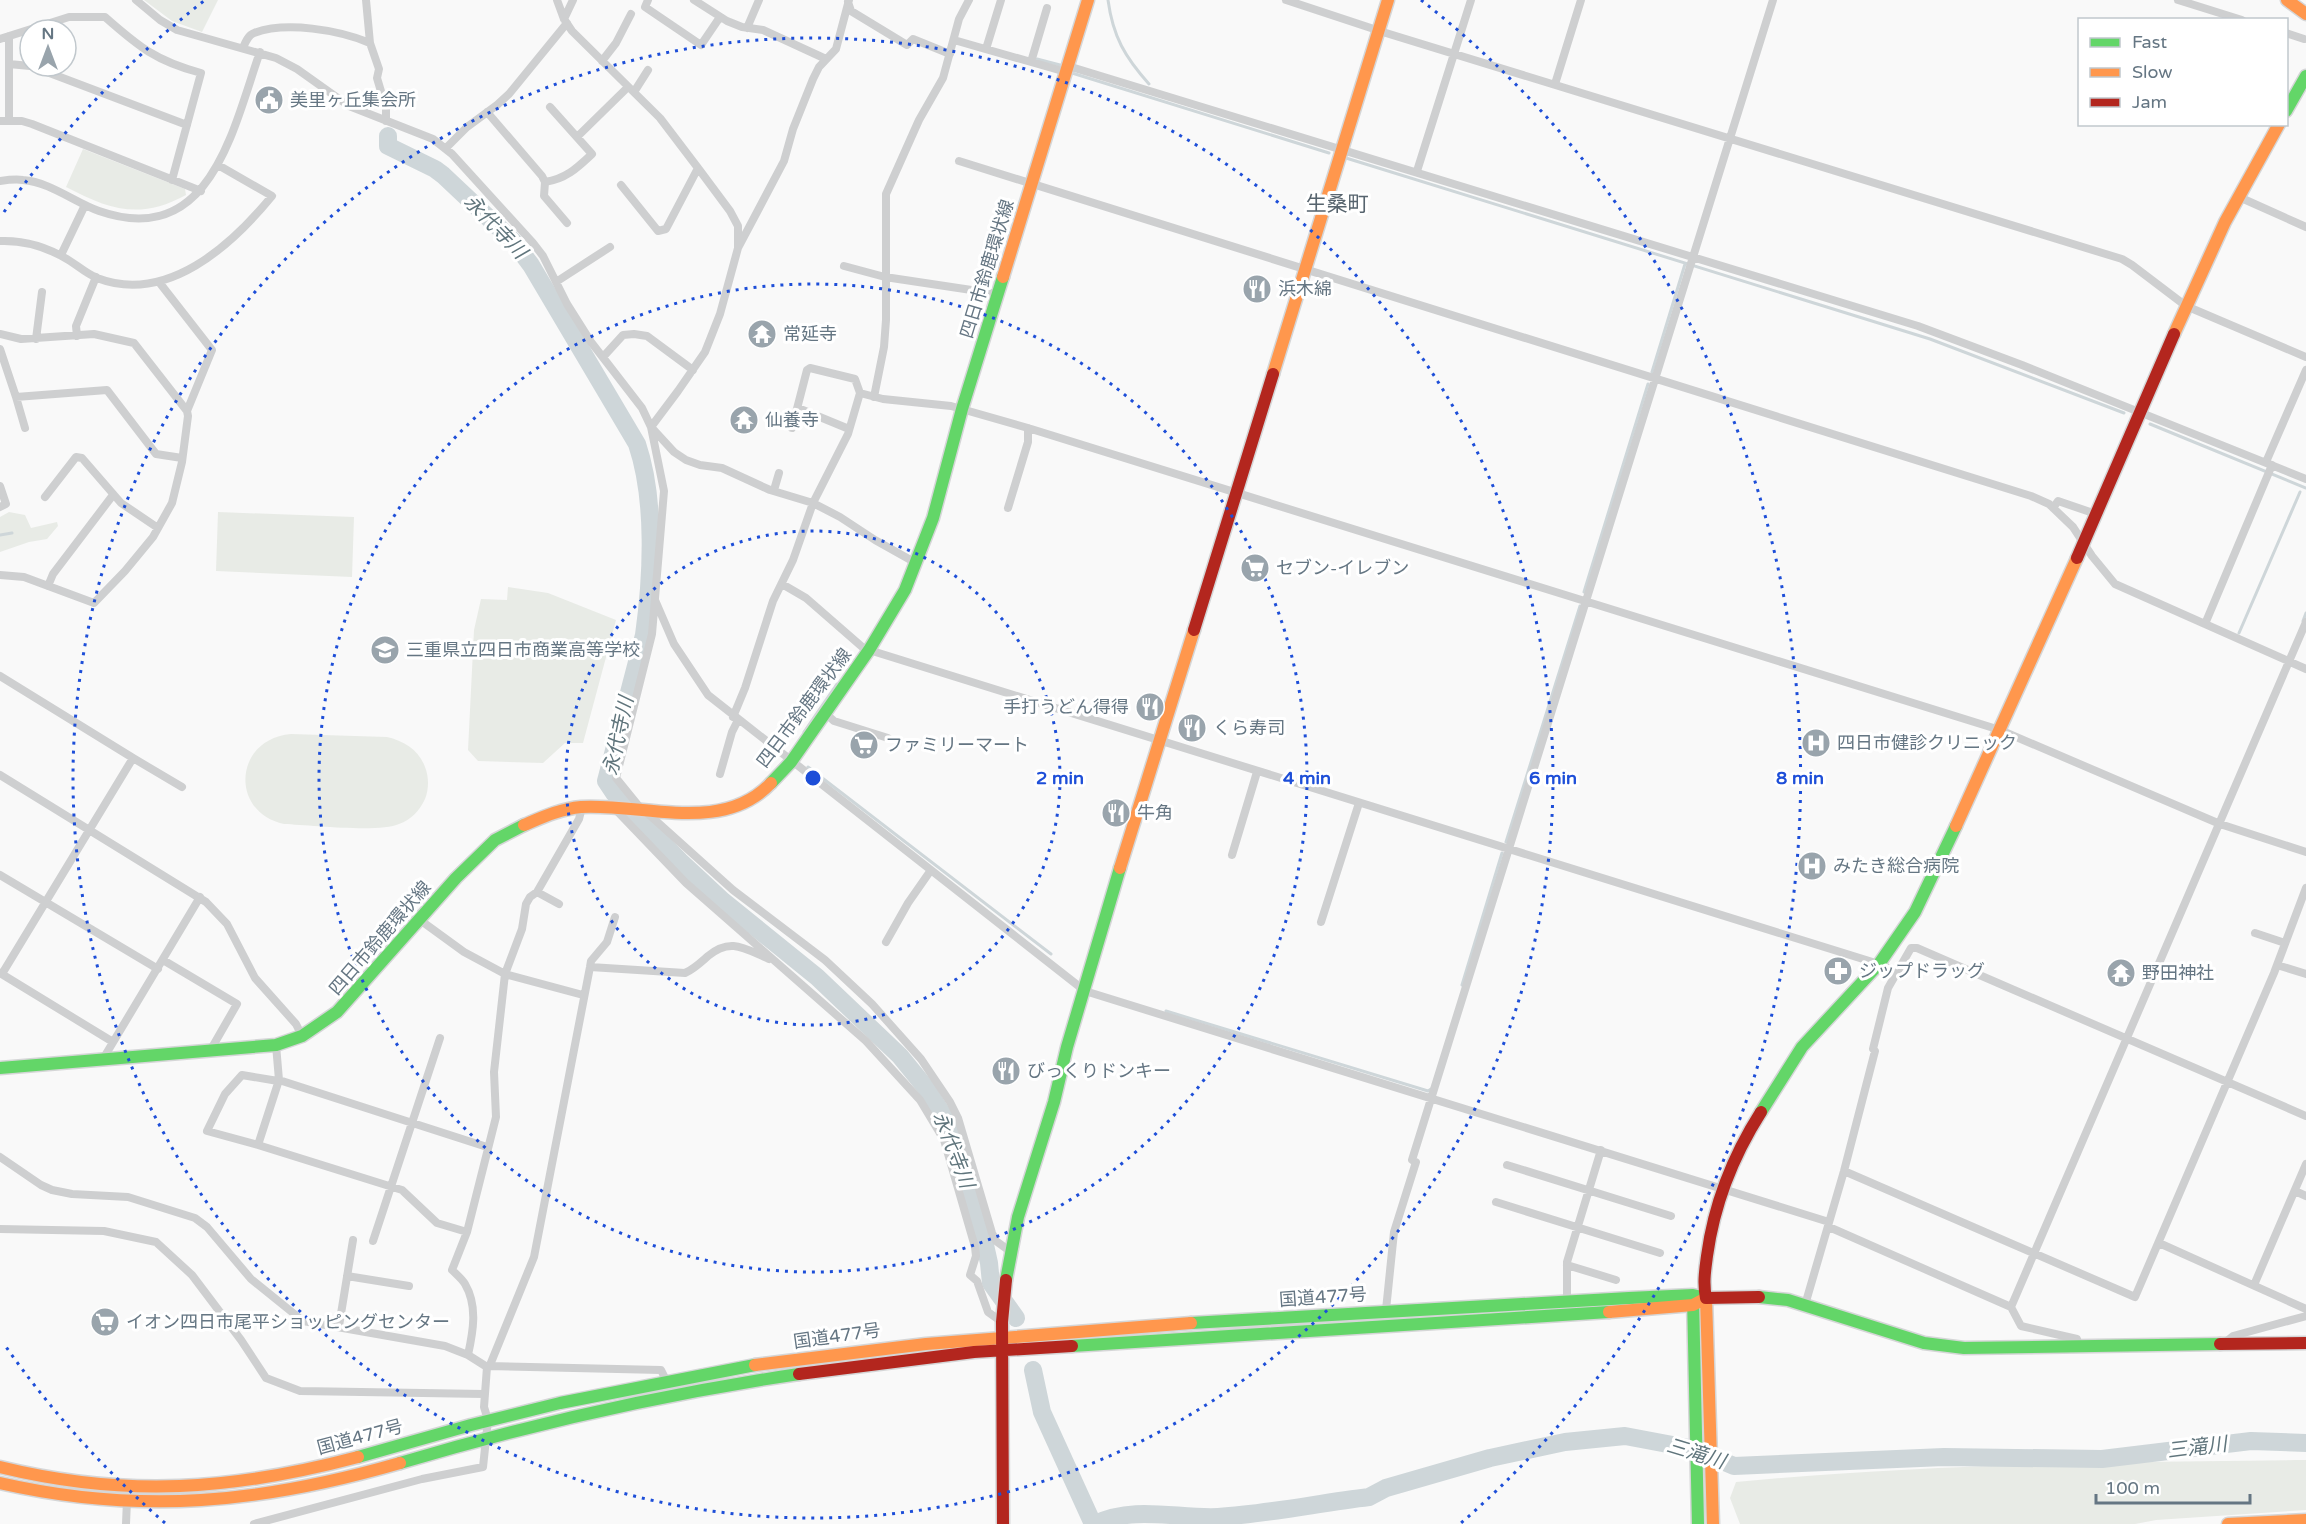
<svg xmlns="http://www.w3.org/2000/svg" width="2306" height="1524" font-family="'Varela Round','Noto Sans JP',sans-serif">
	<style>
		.green { fill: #e8ebe6 }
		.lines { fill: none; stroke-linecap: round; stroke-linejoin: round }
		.stream { stroke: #ced6d9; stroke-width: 3 }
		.river { stroke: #ced6d9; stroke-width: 18 }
		.fast-casing { stroke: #d5d6d7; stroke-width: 15 }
		.slow-casing { stroke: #d5d6d7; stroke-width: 15 }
		.jam-casing { stroke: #d5d6d7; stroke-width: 15 }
		.street { stroke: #cecfd0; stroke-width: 8 }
		.fast { stroke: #63d668; stroke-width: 12 }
		.slow { stroke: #ff974d; stroke-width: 12 }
		.jam { stroke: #b3261e; stroke-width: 12 }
		.ring { fill: none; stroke: #1d4ed8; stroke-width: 3; stroke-dasharray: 3 6 }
		.labels { text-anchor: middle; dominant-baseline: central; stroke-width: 6; stroke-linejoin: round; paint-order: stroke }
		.poi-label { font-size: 18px; fill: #657683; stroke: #fff; text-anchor: start }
		.street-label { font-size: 18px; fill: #657683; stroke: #fff }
		.water-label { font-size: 20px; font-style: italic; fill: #60757c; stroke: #fff }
		.quarter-label { font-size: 21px; fill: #57646e; stroke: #fff }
		.centre { fill: #1d4ed8; stroke: #fff; stroke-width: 3 }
		.ring-label { font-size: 18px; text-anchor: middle; font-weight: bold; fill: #1d4ed8; stroke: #fff; stroke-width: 6; stroke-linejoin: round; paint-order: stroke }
	</style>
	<rect width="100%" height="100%" fill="#f9f9f9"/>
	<path class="green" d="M144 0H218L202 32 172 21Z
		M83 149 185 189 186 195C140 220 110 210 66 187Z
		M9 512 25 515 31 528 57 522 58 526 47 539 29 542 0 552V517Z
		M218 512 354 517 352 577 216 571Z
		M508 587 548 593 616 620 583 743H565L543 763 478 761 468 750 474 630 481 599 507 600Z
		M291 734 387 737C404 741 419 750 425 767 429 777 429 789 425 799 420 810 411 820 399 824 380 833 309 825 284 824 229 812 234 739 291 734Z
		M2306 1460V1510L2156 1520 2135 1524H1740L1730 1498 1736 1482C1926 1464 2116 1462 2306 1460Z"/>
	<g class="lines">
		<path class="stream" d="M1108 0C1113 37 1125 57 1149 84
			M1037 59 1060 65
			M1072 73 1329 153
			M1346 158 1930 339 2124 413
			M1652 372 1685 264
			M2150 424 2306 488
			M0 535 12 533
			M1584 592 1648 384
			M2303 621 2306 613
			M2239 633 2300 492
			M804 732 837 684
			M808 767 1051 954
			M1506 842 1580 606
			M1462 985 1502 853
			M1166 1011 1428 1091 1431 1089"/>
		<path class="river" d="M388 136V146L435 169 443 175 513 241 531 265 637 444C656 500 652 578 644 635L606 781 614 793 680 861 723 901 817 977 900 1056 926 1088 947 1121 957 1149 983 1236 989 1263 991 1283 1016 1318
			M1033 1370 1042 1412 1093 1524
			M1095 1524C1135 1505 1177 1519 1218 1517 1268 1514 1319 1503 1369 1497L1386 1488 1490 1458 1565 1442 1625 1436 1694 1449 1734 1466 1944 1457 2102 1459 2251 1441 2306 1443"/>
		<g class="fast-casing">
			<path id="fast" d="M2286 111 2306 76
				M771 783 791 762 869 650 905 590 933 518 962 409 1003 277
				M0 1068 276 1045 302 1036 337 1012 456 878 495 840 524 825
				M1761 1112 1802 1047 1879 964 1915 912 1956 826
				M1006 1280 1018 1217 1054 1102 1067 1047 1120 868
				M1759 1297 1788 1300 1924 1343 1964 1348 2220 1344
				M1693 1298 1698 1524
				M1191 1323 1629 1298 1693 1295 1706 1298
				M1072 1346 1609 1312
				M358 1457 471 1425 560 1403 755 1365
				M400 1463C531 1424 664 1394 799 1374"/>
		</g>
		<g class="slow-casing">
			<path id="slow" d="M2287 0 2306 14
				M1003 277 1088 0
				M2174 334 2225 222 2279 124
				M1273 374 1388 0
				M524 825C543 817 560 809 581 807 643 803 722 835 771 783
				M1956 826 2077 558
				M1120 868 1194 630
				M1706 1298 1713 1524
				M1609 1312 1693 1305 1706 1298
				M755 1365 926 1344 1191 1323
				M0 1467C127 1498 233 1490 358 1457
				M0 1483C141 1515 262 1503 400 1463
				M2228 1524 2306 1520"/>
		</g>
		<g class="jam-casing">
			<path id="jam" d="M2077 558 2174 334
				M1194 630 1273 374
				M1759 1297 1706 1298C1703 1283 1705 1271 1707 1256 1714 1204 1733 1156 1761 1112
				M2220 1344 2306 1343
				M799 1374 974 1352 1072 1346
				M1003 1524 1002 1322 1006 1280"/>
		</g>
		<path class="street" d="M136 0 160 20 177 30 276 58 297 69 349 106 433 139 452 154 533 243 543 256 567 304 591 342 642 408 651 427 664 491 652 634 616 778 642 810
			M366 0 370 43
			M557 0 564 19 572 31 660 118 698 168 730 211 738 226V247
			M648 0 645 7 701 45 720 17
			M694 0 727 21 742 27 763 30 826 59
			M1286 0 1386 33 2122 259 2132 265 2186 306 2306 357
			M2178 0 2242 20
			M848 2 851 11 907 45 913 39 950 54
			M564 19 573 0
			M747 28 759 0
			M2286 33 2304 39
			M0 39 69 17H105C139 47 156 61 201 73L172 180
			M954 40 1066 72
			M243 48C245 43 248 35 254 33 286 21 339 30 370 43L379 69 377 78 386 108V121
			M986 49 1001 0
			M602 61 616 43 631 14
			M1031 62 1047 8
			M9 64 30 66
			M31 66 187 125
			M1068 66 1918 326 2022 365 2306 479
			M1555 84 1581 0
			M634 92 648 70
			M487 112 542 176 545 182 544 196 567 223
			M9 120V36
			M0 121H22L32 124 201 191
			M577 137 628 87
			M446 148 467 127 497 105 509 94 567 23
			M959 161 2031 496 2049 504 2073 527 2092 556 2115 584 2306 669
			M1417 171 1471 0
			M0 181C7 180 16 179 23 180 50 182 74 202 99 211 211 250 233 128 260 52
			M545 182C566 179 577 168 592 154L550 107
			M621 185 658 231 666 229 698 168
			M2239 197 2306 227
			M0 241C26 240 48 247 70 261 78 266 87 274 97 278 167 305 232 245 272 196L218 165
			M61 255 85 205
			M844 266 885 277 998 294
			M556 282 610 247
			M0 334 21 339 94 334 134 343 187 411
			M77 336 76 326 96 277
			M36 339 42 292
			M0 349 16 397 107 390 156 454 182 458
			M603 357 623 335 634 334 647 336 693 370
			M860 393 883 399 951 406 1028 428 2000 730 2220 824 2306 852
			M16 397 25 428
			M874 397 884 347 886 320V194L919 120 943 78 959 19 969 0
			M798 408 849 429
			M651 427 678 391 705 352 720 314 738 248 784 161 793 129 813 79 819 67 836 49 849 0
			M651 427 674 452 686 460 700 465 722 468 770 490 813 503 840 517 875 540 916 563
			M2266 462 2306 370
			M0 486 6 504 0 507
			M774 490 779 473
			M45 497 76 457 82 458 121 503 158 528
			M1008 508 1028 442V428
			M2053 508 2058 501 2096 514
			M0 575 24 577 94 603 125 571 153 537 172 503 182 462 188 416 187 411 212 350 159 282
			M782 584 806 598 868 652
			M48 586 53 574 113 495
			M655 600 674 644 708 695 1085 991 1829 1222
			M2205 624 2272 465
			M869 650 1879 964 1897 972
			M0 676 133 758 2 974
			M825 713 834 721 888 738
			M733 717 745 688 773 601 793 560 813 503 848 434 860 393 855 379 810 368 807 370 792 428
			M133 758 182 787
			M720 774 732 732 738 720
			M0 775 206 902 227 924 255 978 296 1024 302 1036
			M615 809 686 883 866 1041 920 1100 944 1140 975 1247 976 1256 970 1275 977 1281 988 1312 1002 1322
			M645 811 733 890 825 960 872 1004 921 1059 950 1102 958 1118 992 1233 996 1241 1011 1252
			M1232 855 1257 772
			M0 875 158 969
			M537 892 559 904
			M420 920 464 952 505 974 583 995
			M1321 922 1359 803
			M2255 933 2285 943
			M886 942 908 903 931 870
			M163 960 237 1004 210 1051
			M2277 965 2306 974
			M590 967 685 973C694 969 700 963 708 956 731 937 745 949 769 959
			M0 973 113 1042
			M276 1045 279 1080 258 1145 402 1190 437 1223 467 1232
			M103 1059 200 897
			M279 1080 487 1147
			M258 1145 207 1131 225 1094 242 1075 278 1081
			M0 1157 41 1185 52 1190 72 1194 128 1197 195 1218 207 1227 251 1279 303 1321 445 1346 468 1355 487 1367
			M1507 1165 1671 1216
			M1844 1171 2135 1297 2274 973 2306 888
			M2295 1191 2306 1196
			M1496 1202 1660 1253
			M1829 1227 2011 1307 2021 1326 2077 1339 2079 1347
			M0 1229 104 1231 156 1242 192 1275 241 1340 266 1378 300 1391 484 1394
			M373 1241 440 1038
			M2159 1243 2306 1309
			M1567 1265 1616 1280
			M347 1276 409 1286
			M2254 1285 2306 1164
			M1567 1301V1262L1601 1150
			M1805 1305 1844 1171 1875 1051 1873 1049 1888 988 1911 948H1917L2306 1116
			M2011 1307 2306 622
			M1386 1310 1394 1232 1416 1162 1412 1160 1773 0
			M339 1326 353 1240
			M2223 1344 2233 1336 2306 1316
			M468 1355C473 1332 478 1306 465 1284 462 1279 457 1275 452 1270L467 1232 496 1117 494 1072 505 974 522 929 526 904 530 897 537 892 579 819 582 807
			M490 1365 534 1257 590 967 591 961 607 942 615 917
			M488 1366 661 1370 666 1380
			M126 1524 127 1500
			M254 1524 422 1479 483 1467 488 1420 484 1407 487 1367"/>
		<use href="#fast" class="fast"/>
		<use href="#slow" class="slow"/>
		<use href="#jam" class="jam"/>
	</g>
	<g class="ring">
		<circle cx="813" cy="778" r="247"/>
		<circle cx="813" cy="778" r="494"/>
		<circle cx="813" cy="778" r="740"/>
		<path d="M165 1523A987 987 0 0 1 4 1344M4 212A987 987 0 0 1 205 0M1421 0A987 987 0 0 1 1461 1523"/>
	</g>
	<defs>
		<g id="civic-disc" transform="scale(1.5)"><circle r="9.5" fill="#99a4ac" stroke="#fff"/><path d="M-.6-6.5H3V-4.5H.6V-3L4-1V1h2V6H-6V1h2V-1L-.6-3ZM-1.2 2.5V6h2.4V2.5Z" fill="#fff"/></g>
		<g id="restaurant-disc" transform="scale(1.5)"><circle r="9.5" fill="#99a4ac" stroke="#fff"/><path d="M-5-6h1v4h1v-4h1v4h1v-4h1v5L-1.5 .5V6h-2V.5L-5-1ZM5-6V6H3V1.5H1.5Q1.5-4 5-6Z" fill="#fff"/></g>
		<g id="temple-disc" transform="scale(1.5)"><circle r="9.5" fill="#99a4ac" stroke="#fff"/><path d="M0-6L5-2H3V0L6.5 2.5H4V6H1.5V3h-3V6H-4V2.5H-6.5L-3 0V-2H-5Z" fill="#fff"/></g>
		<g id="supermarket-disc" transform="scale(1.5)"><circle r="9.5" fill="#99a4ac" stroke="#fff"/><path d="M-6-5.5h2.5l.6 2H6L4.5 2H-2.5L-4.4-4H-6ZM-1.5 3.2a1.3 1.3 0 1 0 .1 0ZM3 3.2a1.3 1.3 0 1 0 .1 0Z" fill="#fff"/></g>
		<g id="school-disc" transform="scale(1.5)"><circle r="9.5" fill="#99a4ac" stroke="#fff"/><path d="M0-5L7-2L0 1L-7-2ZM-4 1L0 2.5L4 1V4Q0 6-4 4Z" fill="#fff"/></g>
		<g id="hospital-disc" transform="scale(1.5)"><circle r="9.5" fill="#99a4ac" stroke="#fff"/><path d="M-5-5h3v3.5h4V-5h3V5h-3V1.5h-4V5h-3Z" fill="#fff"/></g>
		<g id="pharmacy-disc" transform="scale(1.5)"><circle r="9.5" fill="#99a4ac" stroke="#fff"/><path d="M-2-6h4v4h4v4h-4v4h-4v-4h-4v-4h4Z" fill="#fff"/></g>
	</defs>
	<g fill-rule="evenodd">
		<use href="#civic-disc" x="269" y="100"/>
		<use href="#restaurant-disc" x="1257" y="289"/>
		<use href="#temple-disc" x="762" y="334"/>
		<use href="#temple-disc" x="744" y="420"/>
		<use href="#supermarket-disc" x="1255" y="568"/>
		<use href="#school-disc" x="385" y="650"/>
		<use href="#restaurant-disc" x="1150" y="707"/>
		<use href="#restaurant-disc" x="1192" y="728"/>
		<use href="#hospital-disc" x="1816" y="743"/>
		<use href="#supermarket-disc" x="864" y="745"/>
		<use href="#restaurant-disc" x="1116" y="813"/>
		<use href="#hospital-disc" x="1812" y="866"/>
		<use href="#pharmacy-disc" x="1838" y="971"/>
		<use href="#temple-disc" x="2121" y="973"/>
		<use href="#restaurant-disc" x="1006" y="1071"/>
		<use href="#supermarket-disc" x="105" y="1322"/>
	</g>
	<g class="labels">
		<g class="poi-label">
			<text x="290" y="100">美里ヶ丘集会所</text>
			<text x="1278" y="289">浜木綿</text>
			<text x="783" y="334">常延寺</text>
			<text x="765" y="420">仙養寺</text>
			<text x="1276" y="568">セブン-イレブン</text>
			<text x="406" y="650">三重県立四日市商業高等学校</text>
			<text x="1129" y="707" text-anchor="end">手打うどん得得</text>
			<text x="1213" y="728">くら寿司</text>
			<text x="1837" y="743">四日市健診クリニック</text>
			<text x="885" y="745">ファミリーマート</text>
			<text x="1137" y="813">牛角</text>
			<text x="1833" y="866">みたき総合病院</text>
			<text x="1859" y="971">ジップドラッグ</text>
			<text x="2142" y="973">野田神社</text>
			<text x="1027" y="1071">びっくりドンキー</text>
			<text x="126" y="1322">イオン四日市尾平ショッピングセンター</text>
		</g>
		<g class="street-label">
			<text transform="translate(987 269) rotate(-73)">四日市鈴鹿環状線</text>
			<text transform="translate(804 708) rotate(-53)">四日市鈴鹿環状線</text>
			<text transform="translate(380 938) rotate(-49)">四日市鈴鹿環状線</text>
			<text transform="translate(1323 1297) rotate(-4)">国道477号</text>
			<text transform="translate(837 1336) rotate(-8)">国道477号</text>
			<text transform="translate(360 1437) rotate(-15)">国道477号</text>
		</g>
		<g class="water-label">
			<text transform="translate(495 227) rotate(46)">永代寺川</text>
			<text transform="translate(619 736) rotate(-78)">永代寺川</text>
			<text transform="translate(953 1150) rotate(69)">永代寺川</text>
			<text transform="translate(2197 1448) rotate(-7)">三滝川</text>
			<text transform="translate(1696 1454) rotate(17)">三滝川</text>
		</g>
		<g class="quarter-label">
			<text x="1337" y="204">生桑町</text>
		</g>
	</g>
	<circle cx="813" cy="778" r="9" class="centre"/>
	<g class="ring-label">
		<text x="1060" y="784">2 min</text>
		<text x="1307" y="784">4 min</text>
		<text x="1553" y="784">6 min</text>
		<text x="1800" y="784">8 min</text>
	</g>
	<rect x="2078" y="18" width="210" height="108" fill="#ffffff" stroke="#c1c8cd" stroke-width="1.5"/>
	<rect x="2090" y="38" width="30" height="9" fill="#63d668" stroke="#c1c8cd" stroke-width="1.5"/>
	<text x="2132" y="48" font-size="18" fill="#657683">Fast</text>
	<rect x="2090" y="68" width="30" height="9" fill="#ff974d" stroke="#c1c8cd" stroke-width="1.5"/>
	<text x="2132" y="78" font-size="18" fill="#657683">Slow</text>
	<rect x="2090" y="98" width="30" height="9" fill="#b3261e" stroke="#c1c8cd" stroke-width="1.5"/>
	<text x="2132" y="108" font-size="18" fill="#657683">Jam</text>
	<g transform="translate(48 48)"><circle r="28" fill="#ffffff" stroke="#c1c8cd" stroke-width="1.5"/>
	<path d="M0-4.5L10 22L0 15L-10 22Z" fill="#99a4ac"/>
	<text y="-9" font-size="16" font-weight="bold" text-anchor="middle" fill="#657683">N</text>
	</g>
	<path d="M2096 1494v9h154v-9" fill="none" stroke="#657683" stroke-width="3"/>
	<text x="2105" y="1494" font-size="18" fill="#657683" stroke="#ffffff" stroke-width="4.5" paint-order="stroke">100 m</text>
</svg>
